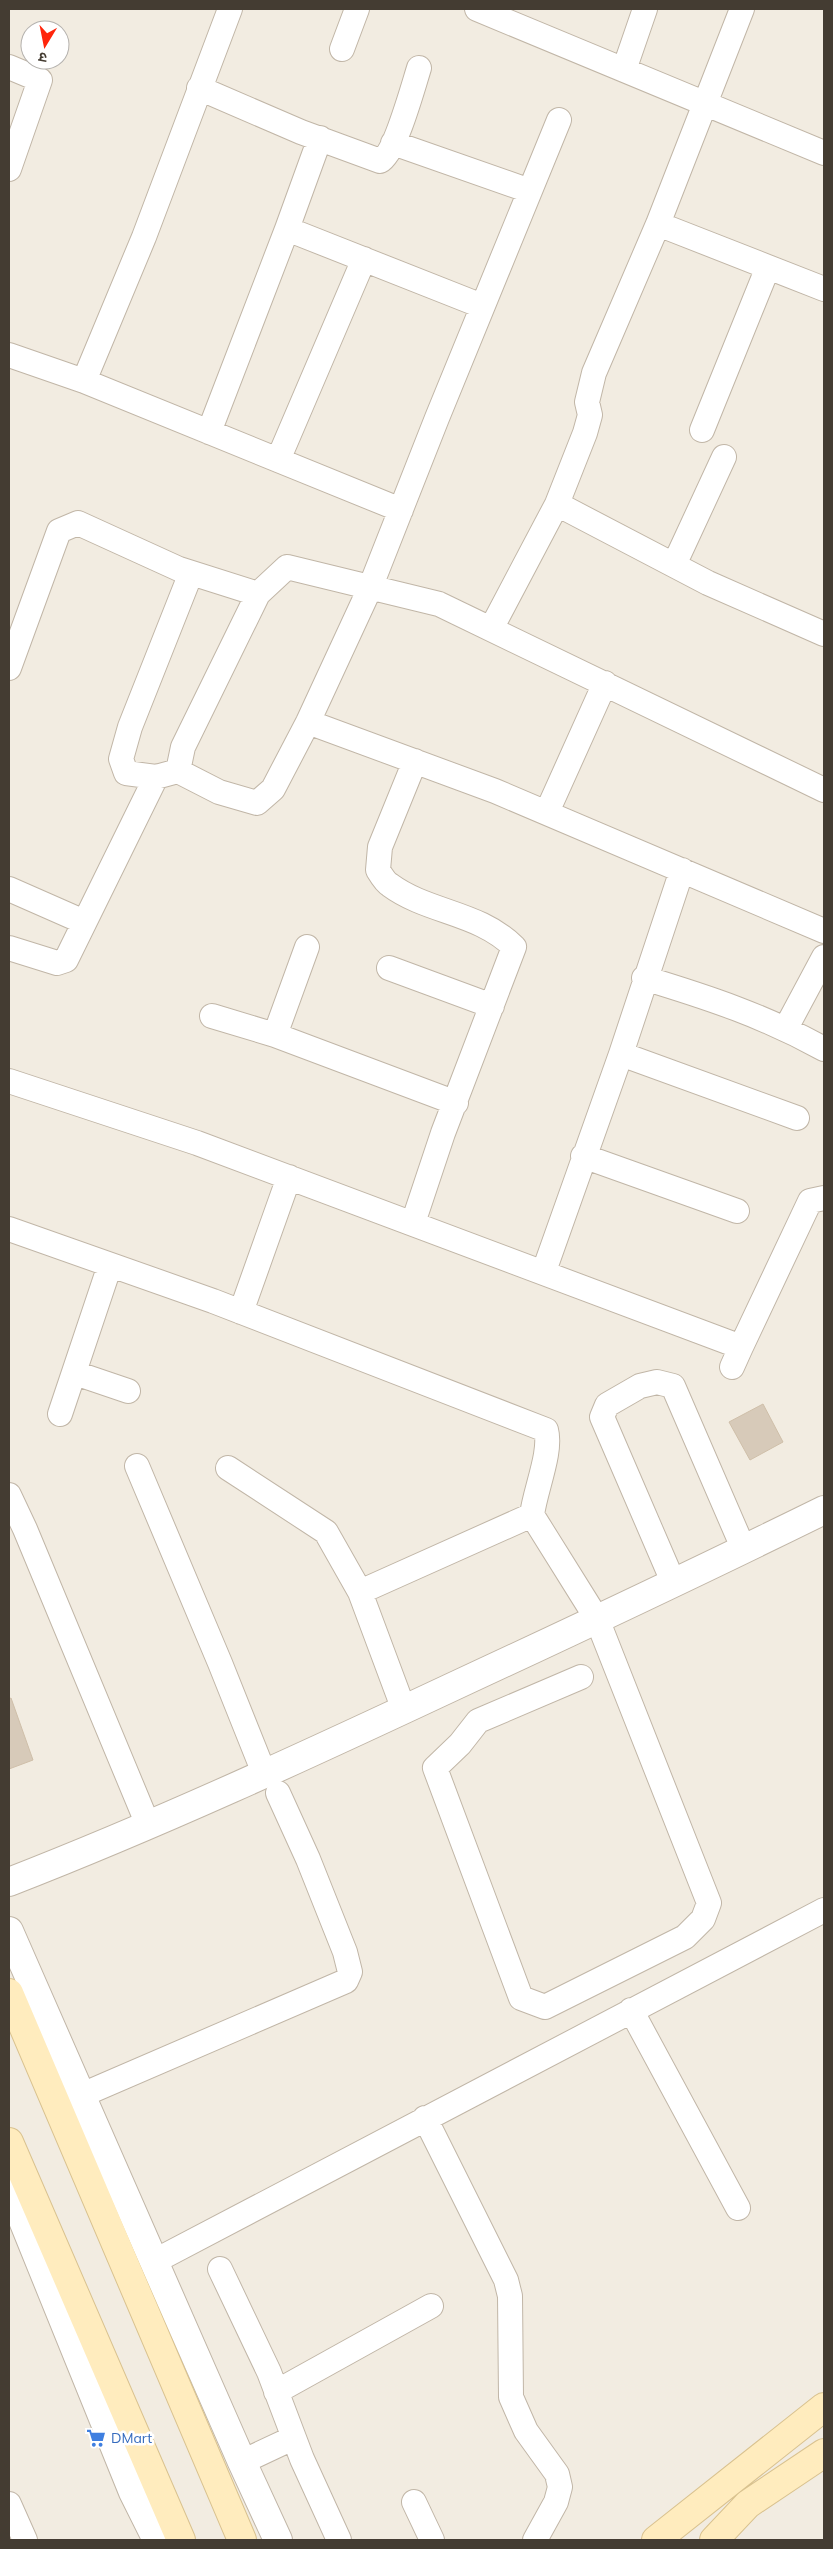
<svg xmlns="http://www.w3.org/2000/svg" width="833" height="2549" font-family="Mulish,'Noto Sans Devanagari',sans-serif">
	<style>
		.building { fill: #d7cab9; stroke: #cfbfa9 }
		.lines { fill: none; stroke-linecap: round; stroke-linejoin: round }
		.minor-casing { stroke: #c1b6a7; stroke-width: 26 }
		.tertiary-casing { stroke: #c1b6a7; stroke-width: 30 }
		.secondary-casing { stroke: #d9c28f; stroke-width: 30 }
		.minor { stroke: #fff; stroke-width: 24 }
		.tertiary { stroke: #fff; stroke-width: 28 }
		.secondary { stroke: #ffecbe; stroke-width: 28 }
		.labels { text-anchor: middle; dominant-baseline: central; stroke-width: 5; stroke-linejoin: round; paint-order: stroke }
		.shop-label { font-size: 14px; fill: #366cbe; stroke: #fff; text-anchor: start }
	</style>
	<rect width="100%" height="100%" fill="#f2ece1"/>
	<path class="building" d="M763 1404 783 1442 750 1460 729 1422Z
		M11 1698 33 1760 9 1769V1699Z"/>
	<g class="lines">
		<g class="minor-casing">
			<path id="minor" d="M230 9 144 237 84 381 401 510
				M477 9 824 153
				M342 49 357 9
				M9 67 40 80 9 169
				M624 70 645 9
				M199 88 301 132 380 161C395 154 413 87 419 68
				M320 138 287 229 482 306
				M393 143 530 191
				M658 224 824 289
				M9 355 84 381
				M702 430 768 267
				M209 432 287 229
				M278 460 364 259
				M557 504 585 433 590 415 587 402 594 373 658 224 742 9
				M674 565 724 457
				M191 573 130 727 121 759 126 773 156 777 178 771 219 792 257 803 273 789 308 722 370 588 437 418 559 120
				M491 629 557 504 708 583 824 634
				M9 668 59 531 78 523 179 569 258 594
				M308 722 495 791 824 931
				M178 771 183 747 258 594 287 567 439 604 824 790
				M547 812 605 683
				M9 889 84 922
				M307 947 275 1035 456 1103
				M9 948 57 963 66 960 156 777
				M389 968 492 1006
				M644 978C710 998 764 1016 824 1049
				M212 1016 275 1035
				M786 1028 824 957
				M621 1054 797 1118
				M9 1081 197 1143 741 1347 810 1201 824 1198
				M583 1156 737 1211
				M413 1223 443 1133 514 947C479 912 428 913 390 885 385 882 381 875 378 870L380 847 415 761
				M9 1229 213 1301 546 1430C552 1452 535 1490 532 1515L597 1619 709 1903 703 1919 685 1937 545 2007 521 1998 435 1768 460 1744 478 1721 581 1677
				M544 1271 621 1054 682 870
				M241 1312 289 1177
				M732 1367 741 1347
				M75 1373 128 1391
				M60 1414 110 1265
				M137 1466 220 1663 264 1773
				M228 1468 326 1532 360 1592 404 1710
				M9 1495 25 1529 148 1825
				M674 1584 602 1417 607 1405 640 1386 657 1382 673 1386 744 1550
				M360 1592 532 1515
				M631 2010 738 2208
				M82 2095 346 1981 350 1972 345 1952 308 1859 278 1793
				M425 2118 506 2280 510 2296 511 2397 526 2431 557 2474 560 2487 556 2502 535 2540
				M155 2261 824 1910
				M220 2269 269 2372 302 2459 339 2540
				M276 2392 431 2306
				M242 2462 293 2438
				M414 2502 432 2540
				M9 2504 25 2540"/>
		</g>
		<g class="tertiary-casing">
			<path id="tertiary" d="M9 1882C158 1824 305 1756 450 1688 575 1630 700 1571 824 1510
				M9 1931 242 2462 278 2540
				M9 2186 133 2492 157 2540"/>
		</g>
		<g class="secondary-casing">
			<path id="secondary" d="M9 1993 242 2540
				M9 2142 181 2540
				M656 2540 824 2407
				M714 2540 748 2504 824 2453"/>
		</g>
		<use href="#minor" class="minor"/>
		<use href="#tertiary" class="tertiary"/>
		<use href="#secondary" class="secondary"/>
	</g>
	<defs>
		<g id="supermarket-bare" transform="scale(1.5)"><path d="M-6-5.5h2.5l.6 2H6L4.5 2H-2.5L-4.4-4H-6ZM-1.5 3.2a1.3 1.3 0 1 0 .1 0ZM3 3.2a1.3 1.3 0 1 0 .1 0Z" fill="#3f7fe0" stroke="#fff" stroke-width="2.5" paint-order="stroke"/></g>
	</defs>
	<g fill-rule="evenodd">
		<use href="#supermarket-bare" x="96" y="2438"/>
	</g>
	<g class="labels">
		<g class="shop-label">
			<text x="111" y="2438">DMart</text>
		</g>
	</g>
	<rect width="833" height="2549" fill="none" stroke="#443c32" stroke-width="20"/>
	<g transform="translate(45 45) rotate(190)"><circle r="24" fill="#ffffff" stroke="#b4b1ad"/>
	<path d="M0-4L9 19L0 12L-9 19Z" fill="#ff250b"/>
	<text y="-8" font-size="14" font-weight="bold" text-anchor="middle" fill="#443c32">उ</text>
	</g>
</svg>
